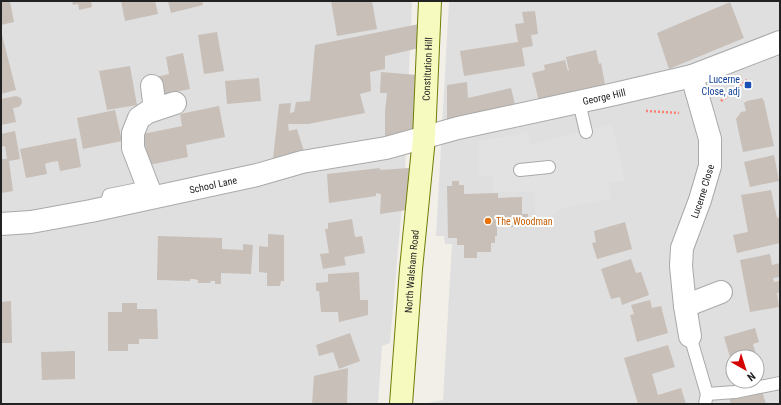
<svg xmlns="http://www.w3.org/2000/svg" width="781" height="405" font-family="'Roboto Condensed',sans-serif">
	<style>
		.residential { fill: #e0dfdf; fill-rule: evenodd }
		.parking { fill: #e2e2e2 }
		.building { fill: #c7bfb8 }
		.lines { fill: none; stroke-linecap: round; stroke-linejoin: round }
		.lane-casing { stroke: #a9a9a9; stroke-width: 14 }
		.street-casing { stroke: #a9a9a9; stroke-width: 24 }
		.secondary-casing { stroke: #707d05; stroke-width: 24 }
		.path { stroke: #fa8072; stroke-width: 2.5; stroke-dasharray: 2 2; stroke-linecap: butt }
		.lane { stroke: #fff; stroke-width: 12 }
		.street { stroke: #fff; stroke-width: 22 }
		.secondary { stroke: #f7fabf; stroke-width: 22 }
		.transit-dot { fill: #1a4fb4; stroke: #fff; stroke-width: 1.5 }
		.food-dot { fill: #e8710a; stroke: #fff; stroke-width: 1.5 }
		.labels { text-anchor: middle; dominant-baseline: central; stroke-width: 4; stroke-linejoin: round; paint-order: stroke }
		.street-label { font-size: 10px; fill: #222; stroke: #fff }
		.transit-label { font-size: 10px; fill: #164399; stroke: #fff; text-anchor: end }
		.food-label { font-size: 10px; fill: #c56008; stroke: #fff; text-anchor: start }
	</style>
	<rect width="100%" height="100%" fill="#f2efe9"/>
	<path class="residential" d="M1 1H412L405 169 390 343 382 346 378 404H1Z
		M449 1H780V404H423L443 400 452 244H445L444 236H436ZM733 357H757V381H733Z"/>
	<path class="parking" d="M612 124 625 180 608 183 611 199 565 207 537 225 534 192H493L494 176H478L479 141 528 132 531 145Z"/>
	<path class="building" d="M1 1H10L14 22 1 25Z
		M72 1H91L92 7 79 10 78 4 73 5Z
		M121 1H155L158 14 125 21Z
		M168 1H202L203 5 171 13Z
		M331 1H372L377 29 337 36Z
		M730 2 744 38 669 69 657 33Z
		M535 11 538 34 531 35 533 46 522 48 525 66 464 76 460 51 518 42 515 24 524 23 522 12Z
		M419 24V48L385 56V69L370 72 371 91 360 94 365 113 308 124H288L289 131 297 129 304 151 273 159 279 104 291 103 290 113 294 112 296 102 310 101 315 45Z
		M1 31 16 90 1 94Z
		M217 32 224 71 204 74 198 35Z
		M596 50 599 64 601 63 606 90 540 106 532 73 545 70 544 65 565 60 568 71H569L566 57Z
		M183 53 190 89 160 95 156 77 169 74 166 57Z
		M130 66 137 105 107 110 99 71Z
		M381 72 417 75 413 132 385 138V112L387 93H380Z
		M259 78 261 101 227 104 225 81Z
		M467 82 468 98 511 88 516 109 447 121V85Z
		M16 96 21 98 22 103 19 107 13 108 16 122 1 125V99Z
		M762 98 764 101 774 146 743 152 736 119 741 112 746 111 744 103 747 101Z
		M219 106 225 137 186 145 188 157 149 165 143 134 182 126 180 114Z
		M115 110 122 141 83 149 77 118Z
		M15 131 20 159 9 161 13 191 1 193V159H7L5 146 1 147V134Z
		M76 138 81 167 60 171 58 161 51 162 45 164 47 174 26 178 20 149Z
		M774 155 779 181 750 187 744 162Z
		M380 168V170L409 168 407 210 380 214 381 194 376 193V196L329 203 327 174Z
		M452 181H459V185H464V194L498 193V198L522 197V214H528V227H497V236H495V243H491V252H477V258H464V245H457V238H448L447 186H452Z
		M771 190 777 218 780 217V243L737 253 733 235 748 232 741 195Z
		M352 219 355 237 362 236 365 253 344 257 346 265 323 269 320 254 329 253 325 229H328V223Z
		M625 222 632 249 597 259 592 243 596 242 594 231Z
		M268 234 284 235V281H281L280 286H267V273L259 272V246L268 247Z
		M158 236 222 238V249L243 250V244L253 245 251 274 221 273V284H215V281H211L210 283H198V280L194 279H190V281L157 280Z
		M770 254 772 265 780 263V277L773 278 774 282 780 281V292L777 293 779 307 750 312 740 260Z
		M631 259 636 273 641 272 649 295 622 305 620 297 611 299 601 269Z
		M359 272 360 300H368V315L339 322 338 312H321L319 291H316V283L328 282V274Z
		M650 300 652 308 661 306 668 333 637 342 630 315 634 314 631 305Z
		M11 301 12 343H1V302Z
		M122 303H137V309H157L158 339H139V344H128V351H108V312H122Z
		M755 328 759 342 753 344 757 357H733V367L724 337Z
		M350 333 360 361 339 369 333 352 319 356 316 345Z
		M668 345 675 367 652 374 658 395 681 388 686 404H638L624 358Z
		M75 351V379L42 380 41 352Z
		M348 368 347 404H312L314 376Z
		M762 391 766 404H731L729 399Z"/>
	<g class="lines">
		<g class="lane-casing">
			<path id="lane" d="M579 102 586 132
				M520 170 549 167
				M105 208 109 195 153 186
				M690 336 707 394 705 404
				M707 394 735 392 780 383"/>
		</g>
		<g class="street-casing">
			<g id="street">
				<path d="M152 86 155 109"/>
				<path d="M148 187 133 148V133L139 118 148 112 175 103"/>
				<path id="s1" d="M1 224 31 222 91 211 257 175 302 162 386 148 458 128 615 94 692 76 780 42"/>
				<path d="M685 306 721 292"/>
				<path id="s2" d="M690 336 685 306 681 266 682 248 700 200 710 166V139L692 76"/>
			</g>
		</g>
		<g class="secondary-casing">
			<g id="secondary">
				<path id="s3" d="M401 404 411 269 424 138 430 1"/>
			</g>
		</g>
		<path class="path" d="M721 101 747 80
			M646 111 679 113"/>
		<use href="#lane" class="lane"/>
		<use href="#street" class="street"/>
		<use href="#secondary" class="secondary"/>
	</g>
	<rect class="transit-dot" x="744" y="81" width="8" height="8" rx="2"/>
	<circle class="food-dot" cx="488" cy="221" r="4"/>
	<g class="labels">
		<g class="street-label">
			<text stroke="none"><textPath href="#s3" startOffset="336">Constitution Hill</textPath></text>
			<text stroke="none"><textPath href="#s1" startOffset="617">George Hill</textPath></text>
			<text stroke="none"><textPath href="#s1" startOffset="216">School Lane</textPath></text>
			<text stroke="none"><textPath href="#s2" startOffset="149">Lucerne Close</textPath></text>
			<text stroke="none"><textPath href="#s3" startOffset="133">North Walsham Road</textPath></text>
		</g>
		<g class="transit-label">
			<text x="740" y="79">Lucerne<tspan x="740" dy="12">Close, adj</tspan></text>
		</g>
		<g class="food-label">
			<text x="496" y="221">The Woodman</text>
		</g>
	</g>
	<rect width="781" height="405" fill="none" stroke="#222222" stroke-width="4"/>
	<g transform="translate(745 369) rotate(141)"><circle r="19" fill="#ffffff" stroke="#a7a7a7"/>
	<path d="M0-3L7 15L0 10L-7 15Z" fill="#d40000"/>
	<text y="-6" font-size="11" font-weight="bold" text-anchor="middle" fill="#222222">N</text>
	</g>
</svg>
